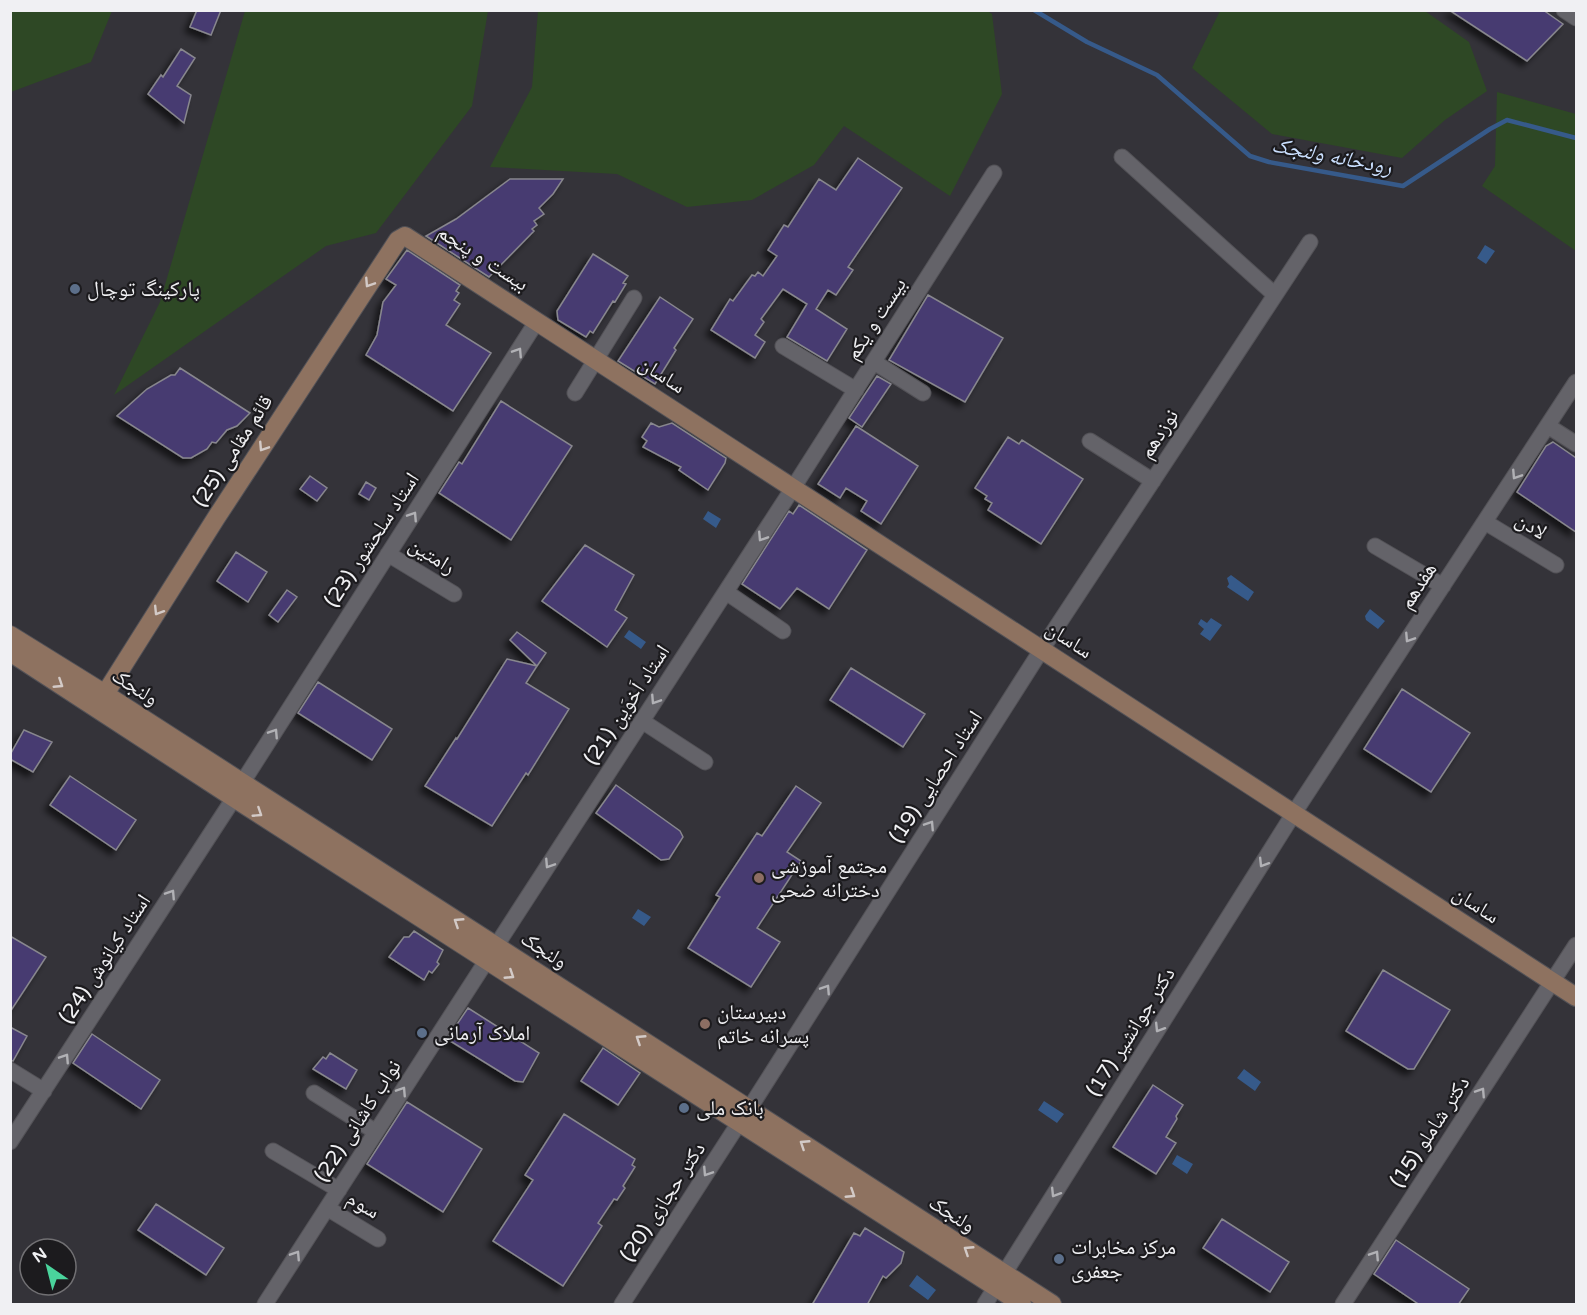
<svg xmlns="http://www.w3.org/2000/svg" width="1587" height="1315" font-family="'Varela Round','Noto Naskh Arabic',sans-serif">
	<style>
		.green { fill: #2e4825 }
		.water { fill: #365a8a }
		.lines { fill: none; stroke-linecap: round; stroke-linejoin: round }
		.stream { stroke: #365a8a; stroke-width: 4.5 }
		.building { fill: #463a71; stroke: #88878e; stroke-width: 1.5; filter: url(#shadow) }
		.street-casing { stroke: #535257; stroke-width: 17 }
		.secondary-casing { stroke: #535257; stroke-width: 20 }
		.street { stroke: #646369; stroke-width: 15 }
		.secondary { stroke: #8e7260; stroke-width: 18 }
		.oneway { stroke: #d3cac7 }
		.oneway2 { stroke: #b1b1b5 }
		.service-dot { fill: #5c6f8a; stroke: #1c1b1e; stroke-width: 2 }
		.education-dot { fill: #8d6e63; stroke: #1c1b1e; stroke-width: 2 }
		.labels { text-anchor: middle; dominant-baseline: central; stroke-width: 4.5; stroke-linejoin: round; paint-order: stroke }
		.street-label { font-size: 21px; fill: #f0f0f3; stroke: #1c1b1e }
		.poi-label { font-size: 21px; fill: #f0f0f3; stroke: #1c1b1e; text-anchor: start }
		.water-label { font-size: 22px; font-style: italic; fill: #cadffe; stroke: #1c1b1e }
	</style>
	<defs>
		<filter id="shadow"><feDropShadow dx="-5" dy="5" stdDeviation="3" flood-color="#0009"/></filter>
	</defs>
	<rect width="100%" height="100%" fill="#343339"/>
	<path class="green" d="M11 10H112V11L91 62 11 92Z
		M986 10 992 14 1002 94 950 196 844 126 814 165 752 200 687 207 617 174 490 167 532 87 538 11Z
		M245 11H488L472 106 376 233 326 246 114 395 160 302Z
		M1220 11H1425L1469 42 1487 91 1445 120 1402 158 1272 134 1192 68Z
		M1497 92 1576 114V251L1482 186 1495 166Z"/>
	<path class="water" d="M1485 245 1495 251 1486 264 1477 258Z
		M708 511 721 519 716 528 703 519Z
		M1231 575 1254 592 1248 601 1227 587 1229 584 1227 578Z
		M1370 609 1385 621 1378 629 1366 620 1365 616Z
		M1211 618 1222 625 1210 641 1200 634 1204 629 1198 624 1201 619 1207 623Z
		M629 630 646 642 641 649 624 637Z
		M638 909 651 917 644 926 632 918Z
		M1244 1069 1261 1082 1255 1091 1237 1078Z
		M1044 1101 1064 1114 1057 1123 1038 1110Z
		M1177 1155 1193 1164 1187 1174 1172 1164Z
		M917 1275 936 1290 928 1300 909 1286Z"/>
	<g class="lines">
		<path class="stream" d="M1034 10 1087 42 1157 75 1250 156 1269 162 1403 186 1490 129 1507 120 1576 138"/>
	</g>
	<path class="building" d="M197 10H221L211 35 190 27Z
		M1449 10H1543L1563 24 1527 61Z
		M181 49 195 58 177 86 191 95 184 123 148 94 161 75 163 77Z
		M858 158 902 188 848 267 853 270 836 295 828 290 816 309 847 329 827 361 787 337 807 304 783 289 761 319 764 322 755 335 765 342 755 358 711 330 730 299 733 301 752 275 755 276 758 272 763 276 777 256 768 250 784 225 788 227 819 179 836 190Z
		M510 179H563L553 194 539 208 544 214 534 221 537 225 532 229 534 231 489 277 426 236 456 219Z
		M407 250 460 285 456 291 459 293 454 300 460 304 446 325 491 353 453 411 366 355 377 335 383 302 396 285 386 279Z
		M593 254 628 276 623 283 626 284 615 302 613 301 593 333 590 331 586 337 558 320 557 311Z
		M928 295 1003 338 965 402 889 360Z
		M660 297 693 319 674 348 676 350 655 384 618 361Z
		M180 368 250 413 237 426 227 430 216 443 212 442 207 449 191 458H183L117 416 147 389 171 375H175Z
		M877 376 891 384 862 427 849 418Z
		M501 401 572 446 511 540 439 493 459 462 462 464Z
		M651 423 659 427 672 423 726 458 725 463 708 490 679 470 681 467 643 447 647 441 642 437Z
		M856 426 918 466 881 524 861 511 867 501 846 488 840 498 818 484Z
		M1008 437 1019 444 1022 440 1083 479 1041 544 988 510 992 503 985 499 987 496 975 488Z
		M1553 442 1576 458V532L1517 492 1546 446Z
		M310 476 327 488 317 501 300 489Z
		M366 482 376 488 369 500 359 494Z
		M799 505 867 550 829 609 797 588 780 609 742 584 789 511 793 514Z
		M585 545 634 575 615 610 627 618 607 647 542 601Z
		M236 552 267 572 248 602 217 581Z
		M287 590 297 597 278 622 269 615Z
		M517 632 546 653 537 666 510 640Z
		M507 659 537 666 526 683 569 709 528 775 526 773 492 826 425 786 456 738 457 739Z
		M851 668 925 714 903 747 830 700Z
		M318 682 392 729 372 760 298 713Z
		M1402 689 1470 733 1431 792 1364 749Z
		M24 730 52 742 33 772 10 759V755Z
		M70 776 136 820 116 850 50 805Z
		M616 785 680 831 683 837 669 859 661 860 596 813Z
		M796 786 821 803 787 852 801 861 757 928 780 942 751 987 688 948 720 897 716 895 757 833 762 836Z
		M414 931 443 950 437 962 439 964 432 973 429 971 424 980 389 957 404 937H409Z
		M10 936 46 957 10 1012Z
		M1383 970 1450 1010 1414 1069H1408L1346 1031Z
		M468 1008 539 1053 523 1082 515 1081 447 1039Z
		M10 1027 27 1036 13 1061 10 1060Z
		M92 1034 160 1080 141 1109 73 1063Z
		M603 1048 640 1073 618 1105 581 1081Z
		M330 1053 357 1070 346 1089 313 1069 323 1057 326 1059Z
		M1153 1085 1183 1105 1176 1116 1177 1119 1166 1137 1176 1143 1156 1174 1113 1147Z
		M407 1102 482 1149 443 1212 367 1164Z
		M564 1114 635 1159 632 1165 635 1167 623 1186 625 1188 617 1200 614 1199 598 1223 602 1226 563 1286 493 1241 533 1180 525 1175Z
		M156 1204 224 1248 206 1275 138 1230Z
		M1222 1219 1289 1262 1270 1292 1203 1248Z
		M865 1228 904 1252 901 1263 886 1278 883 1276 867 1305H812L854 1233 860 1236Z
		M1396 1240 1469 1289 1458 1305H1420L1374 1274Z"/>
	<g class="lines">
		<g class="street-casing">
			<path id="street" d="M1564 10 1576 18
				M1122 157 1275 295
				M783 346 856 390
				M874 362 923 393
				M575 393 634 298
				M1548 426 1576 444
				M1090 441 1153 481
				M1485 522 1556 565
				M1375 546 1443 586
				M388 554 454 594
				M726 592 783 631
				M642 721 705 762
				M242 783 537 321
				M496 946 793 488 994 173
				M10 1070 44 1091
				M314 1093 376 1132
				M749 1109 1042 649 1310 242
				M10 1142 234 798
				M273 1151 339 1190
				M327 1208 378 1239
				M265 1304 487 960
				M622 1304 739 1123
				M985 1304 1294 813 1576 382
				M1343 1304 1576 945"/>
		</g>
		<g class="secondary-casing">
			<path id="secondary" d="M10 635 97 689 1052 1304
				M10 652 234 798 1022 1304
				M105 694 216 518 398 240 405 236 1576 997"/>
		</g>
		<use href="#street" class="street"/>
		<use href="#secondary" class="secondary"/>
	</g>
	<defs><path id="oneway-chevron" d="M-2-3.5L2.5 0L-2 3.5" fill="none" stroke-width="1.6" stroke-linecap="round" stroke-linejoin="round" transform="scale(1.5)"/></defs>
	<g class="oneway">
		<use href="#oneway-chevron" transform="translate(369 283) rotate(123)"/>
		<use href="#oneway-chevron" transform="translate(263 447) rotate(123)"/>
		<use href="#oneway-chevron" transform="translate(158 611) rotate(122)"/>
		<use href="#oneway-chevron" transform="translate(59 684) rotate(33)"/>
		<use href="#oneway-chevron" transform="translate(258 813) rotate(33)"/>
		<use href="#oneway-chevron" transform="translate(458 922) rotate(-147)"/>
		<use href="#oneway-chevron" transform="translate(510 975) rotate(33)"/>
		<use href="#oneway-chevron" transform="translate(640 1039) rotate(-147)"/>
		<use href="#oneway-chevron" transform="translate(804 1144) rotate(-147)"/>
		<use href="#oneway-chevron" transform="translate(851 1194) rotate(33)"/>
		<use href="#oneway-chevron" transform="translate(968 1250) rotate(-147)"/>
	</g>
	<g class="oneway2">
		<use href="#oneway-chevron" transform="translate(518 352) rotate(-57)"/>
		<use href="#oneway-chevron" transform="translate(1516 475) rotate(123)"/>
		<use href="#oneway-chevron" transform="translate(413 516) rotate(-57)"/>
		<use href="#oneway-chevron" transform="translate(762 537) rotate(123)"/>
		<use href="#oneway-chevron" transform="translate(1409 638) rotate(123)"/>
		<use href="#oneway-chevron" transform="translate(655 700) rotate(123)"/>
		<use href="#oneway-chevron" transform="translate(274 733) rotate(-57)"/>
		<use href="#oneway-chevron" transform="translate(930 825) rotate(-57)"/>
		<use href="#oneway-chevron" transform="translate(1263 863) rotate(122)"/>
		<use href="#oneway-chevron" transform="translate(549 864) rotate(123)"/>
		<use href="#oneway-chevron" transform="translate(171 894) rotate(-57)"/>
		<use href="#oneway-chevron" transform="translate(826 989) rotate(-57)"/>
		<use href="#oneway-chevron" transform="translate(1159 1028) rotate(122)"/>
		<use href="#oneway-chevron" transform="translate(65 1058) rotate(-57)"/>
		<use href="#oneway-chevron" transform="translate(402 1091) rotate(-57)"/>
		<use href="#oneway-chevron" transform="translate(1481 1092) rotate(-57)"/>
		<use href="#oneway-chevron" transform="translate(707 1172) rotate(123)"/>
		<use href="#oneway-chevron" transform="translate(1055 1193) rotate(122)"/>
		<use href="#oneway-chevron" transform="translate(296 1255) rotate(-57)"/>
		<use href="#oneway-chevron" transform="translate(1375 1255) rotate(-57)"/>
	</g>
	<g class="service-dot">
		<circle cx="75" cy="289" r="6"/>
		<circle cx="422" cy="1033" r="6"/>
		<circle cx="684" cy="1108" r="6"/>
		<circle cx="1059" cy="1259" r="6"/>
	</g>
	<g class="education-dot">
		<circle cx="759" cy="878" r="6"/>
		<circle cx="705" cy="1024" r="6"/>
	</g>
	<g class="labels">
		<g class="street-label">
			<text transform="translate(483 258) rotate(33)">بیست و پنجم</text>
			<text transform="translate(876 319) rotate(-57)">بیست و یکم</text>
			<text transform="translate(662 375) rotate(33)">ساسان</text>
			<text transform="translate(1159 434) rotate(-57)">نوزدهم</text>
			<text transform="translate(233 451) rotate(-57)">قائم مقامی (25)</text>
			<text transform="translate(1531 526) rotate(32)">لادن</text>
			<text transform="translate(372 540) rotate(-57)">استاد سلحشور (23)</text>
			<text transform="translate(432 556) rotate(32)">رامتین</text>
			<text transform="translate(1418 586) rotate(-57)">هفدهم</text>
			<text transform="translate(1069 640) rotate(33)">ساسان</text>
			<text transform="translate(135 687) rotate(33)">ولنجک</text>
			<text transform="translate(627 705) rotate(-57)">استاد اَخوَين (21)</text>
			<text transform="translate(936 777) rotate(-57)">استاد احصایی (19)</text>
			<text transform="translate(1476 905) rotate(33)">ساسان</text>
			<text transform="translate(544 950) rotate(33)">ولنجک</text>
			<text transform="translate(105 959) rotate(-57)">استاد کیانوش (24)</text>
			<text transform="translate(1131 1032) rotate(-58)">دکتر جوانشیر (17)</text>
			<text transform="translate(358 1121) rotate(-57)">نواب کاشانی (22)</text>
			<text transform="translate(1430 1132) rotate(-57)">دکتر شاملو (15)</text>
			<text transform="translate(663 1202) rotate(-57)">دکتر حجازی (20)</text>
			<text transform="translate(363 1205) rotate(30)">سوم</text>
			<text transform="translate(952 1214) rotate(33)">ولنجک</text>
		</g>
		<g class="poi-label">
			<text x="87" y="289">پارکینگ توچال</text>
			<text x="771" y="866">مجتمع آموزشی<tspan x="771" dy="24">دخترانه ضحی</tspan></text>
			<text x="717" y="1012">دبیرستان<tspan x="717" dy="24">پسرانه خاتم</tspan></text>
			<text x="434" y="1033">املاک آرمانی</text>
			<text x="696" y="1108">بانک ملی</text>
			<text x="1071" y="1247">مرکز مخابرات<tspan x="1071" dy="24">جعفری</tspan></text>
		</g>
		<g class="water-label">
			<text transform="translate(1332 156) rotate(11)">رودخانه ولنجک</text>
		</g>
	</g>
	<rect width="1587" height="1315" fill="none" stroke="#f0f0f3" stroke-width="24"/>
	<g transform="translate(48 1267) rotate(325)"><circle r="28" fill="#1c1b1e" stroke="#717073" stroke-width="1.5"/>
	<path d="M0-4.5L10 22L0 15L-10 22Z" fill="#4ad49c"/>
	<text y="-9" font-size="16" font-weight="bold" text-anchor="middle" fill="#f0f0f3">N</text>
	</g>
</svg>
